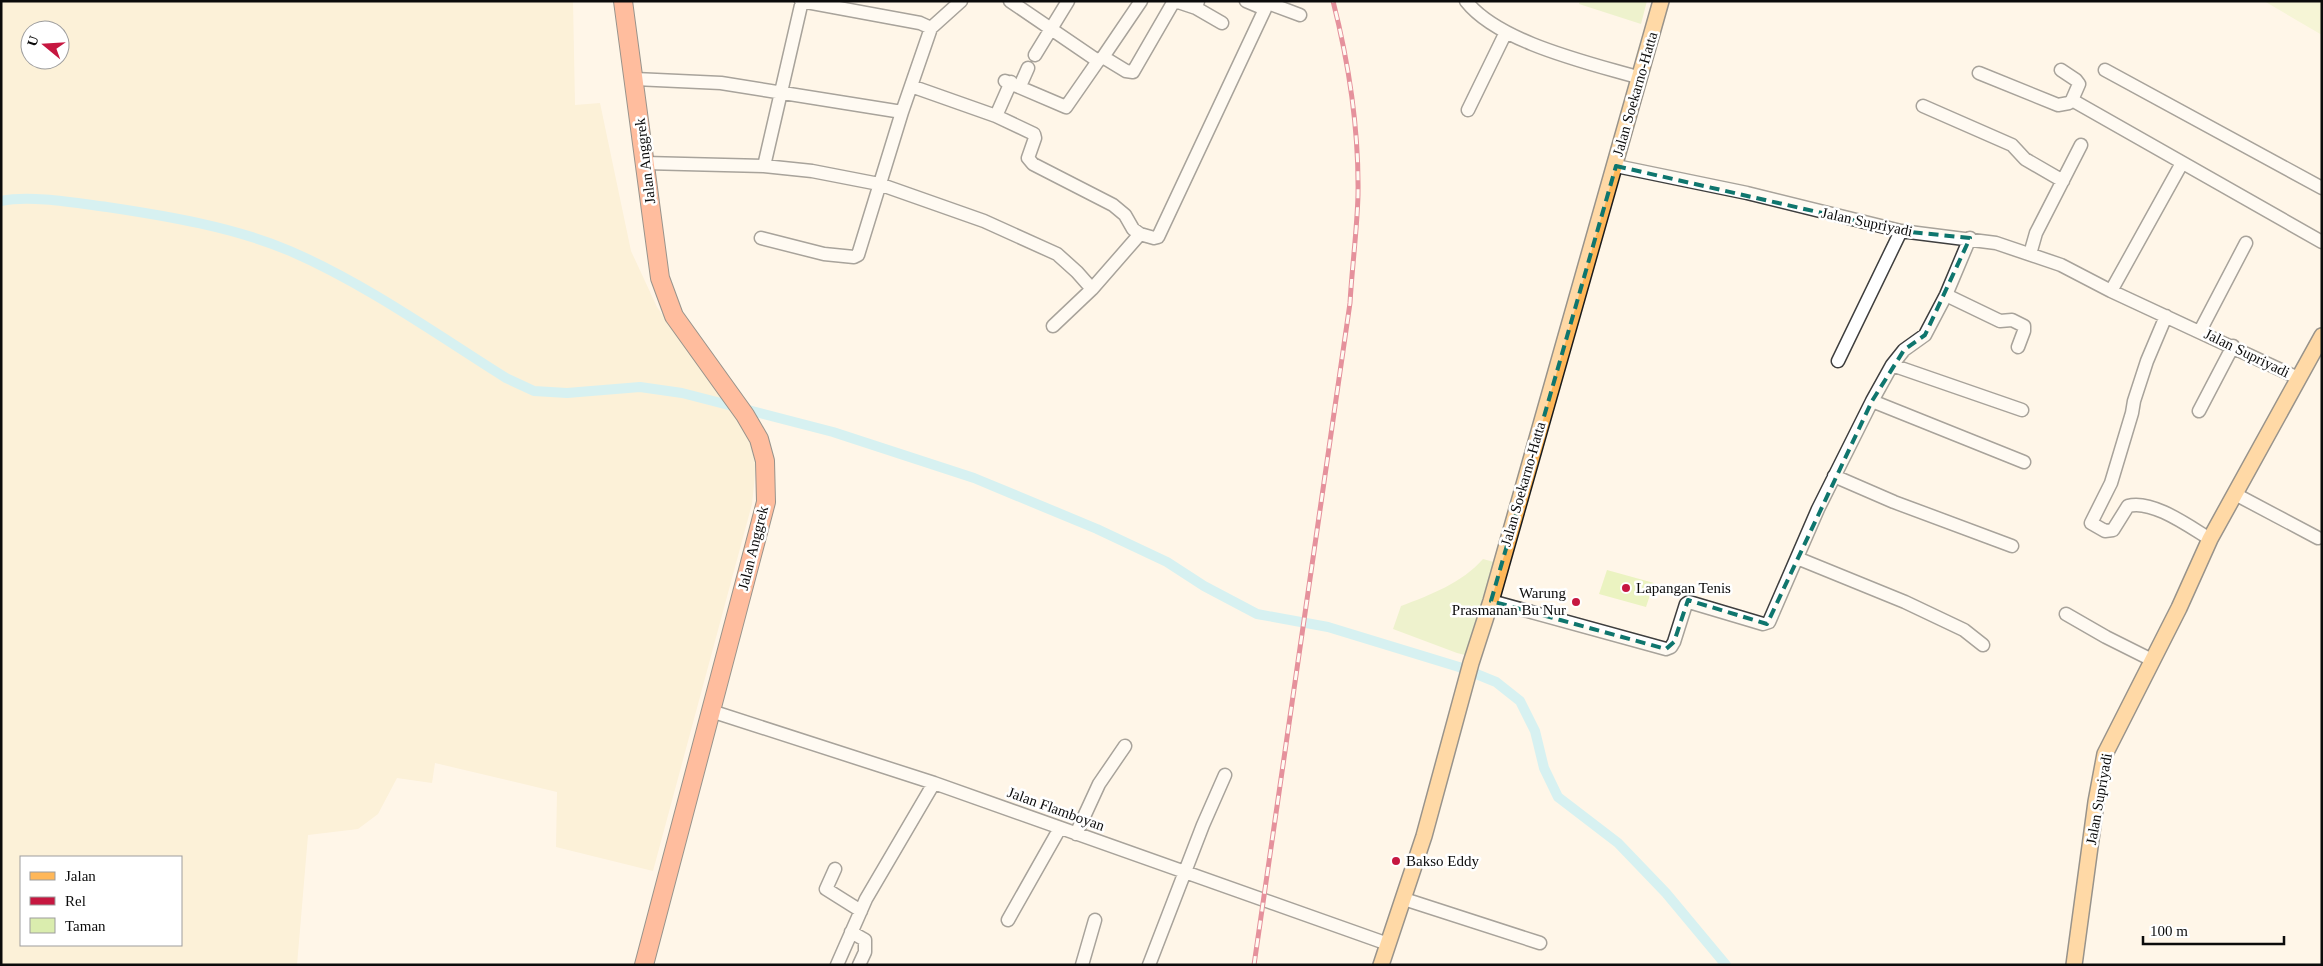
<svg xmlns="http://www.w3.org/2000/svg" width="2323" height="966" font-family="'Times New Roman',serif">
	<style>
		.farmland { fill: #f8eac6; fill-rule: evenodd }
		.green { fill: #daedae }
		.pitch { fill: #ebf3c1 }
		.lines { fill: none; stroke-linecap: round; stroke-linejoin: round }
		.canal { stroke: #a7ecfc; stroke-width: 10 }
		.minor-casing { stroke: #3e3e3e; stroke-width: 15 }
		.major-casing { stroke: #1c1c1c; stroke-width: 18 }
		.highway-casing { stroke: #1c1c1c; stroke-width: 20 }
		.minor { stroke: #fff; stroke-width: 12 }
		.major { stroke: #ffb758; stroke-width: 15 }
		.highway { stroke: #ff7846; stroke-width: 18 }
		.rail-casing { stroke: #c61740; stroke-width: 5 }
		.rail { stroke: #fff; stroke-width: 3; stroke-dasharray: 9; stroke-linecap: butt }
		.marked { fill: none; stroke: #0f766e; stroke-width: 4; stroke-dasharray: 10 6; stroke-linejoin: round }
		.poi-dot { fill: #c61740; stroke: #fff; stroke-width: 2 }
		.labels { text-anchor: middle; dominant-baseline: central; stroke-width: 5; stroke-linejoin: round; paint-order: stroke }
		.street-label { font-size: 15px; fill: #0b0b0b; stroke: #fff }
		.poi-label { font-size: 15px; fill: #0b0b0b; stroke: #fff; text-anchor: start }
	</style>
	<rect width="100%" height="100%" fill="#fff6e8"/>
	<path class="farmland" d="M1 1H573L575 105 600 103 631 251 657 307 747 433 756 465 752 504 653 871 556 847 557 792 435 763 432 783 397 778 378 814 358 829 308 835 297 965H1ZM30 30H60V60H30ZM21 857H181V945H21Z"/>
	<path class="green" d="M1580 1H1647L1641 24 1579 4Z
		M1483 559 1501 564 1473 657 1457 653 1393 629 1401 606C1430 595 1462 583 1483 559Z"/>
	<path class="pitch" d="M2264 1H2322V35Z
		M1607 570 1654 583 1646 607 1599 594Z"/>
	<g class="lines">
		<path class="canal" d="M1 201C31 195 76 203 107 207 167 216 234 227 290 251 366 284 436 334 506 378L534 391 567 393 640 387 682 393 833 432 974 478 1097 529 1167 562 1204 586 1257 614 1328 627 1459 667 1496 682 1520 701 1535 731 1544 768 1558 797 1618 843 1666 893 1726 965"/>
		<g class="minor-casing">
			<path id="minor" d="M801 1 920 23 931 28
				M1010 1 1098 61 1103 57 1141 1
				M1175 1 1196 8 1198 1
				M1466 1C1499 43 1590 63 1640 78
				M1268 3 1300 15
				M1196 8 1222 23
				M1035 55 1068 1
				M1103 57 1126 71 1133 72 1174 1
				M2061 70 2076 80 2079 84 2072 100 2322 242
				M2105 70 2322 188
				M1979 73 2058 105 2069 103 2072 100
				M635 79 721 83 902 112
				M1005 81 1066 107 1098 61
				M911 86 996 116 1034 134 1035 138 1028 158 1033 164 1113 205 1125 215 1133 229 1140 234
				M1020 86 1028 68
				M1923 106 2012 145 2025 159 2063 181
				M1468 110 1506 32
				M996 116 1011 82
				M645 163 764 166 812 171 879 184 984 221 1057 254 1077 272 1092 289
				M764 166 802 1
				M1616 166 1747 193 1901 231 1996 243 2061 265 2111 291 2298 378
				M761 238 824 254 854 257 858 255 902 112 931 28 961 1
				M2030 254 2036 233 2081 145
				M2111 291 2182 163
				M1946 295 2000 321 2012 320 2024 326V331L2018 347
				M2166 316 2147 361 2134 401 2132 413 2111 483 2091 523 2105 531 2113 530 2128 506C2152 499 2190 527 2210 539
				M1053 326 1092 289 1140 234 1154 238 1158 237 1265 9 1246 1
				M2200 331 2246 243
				M1838 361 1901 231
				M1892 365 2022 410
				M1872 401 2024 462
				M2199 411 2233 346
				M1834 476 1894 502 2012 546
				M2235 494 2318 538
				M1797 558 1905 602 1964 630 1983 645
				M1491 601 1666 649 1671 647 1674 642 1686 604 1689 602 1763 624 1769 622 1818 509 1872 401 1892 365 1904 350 1925 335 1946 295 1970 238
				M2066 614 2106 637 2152 660
				M711 711 934 783 1388 944
				M1076 834 1099 784 1125 746
				M835 869 826 889 861 911
				M1404 899 1540 943
				M1008 920 1060 828
				M851 932 865 940V952L859 965
				M837 965 866 899 934 783
				M1082 965 1095 920
				M1149 965 1203 825 1225 775"/>
		</g>
		<g class="major-casing">
			<path id="major" d="M1381 965 1424 836 1471 663 1491 601 1661 1
				M2074 965 2096 802 2105 754 2179 608 2210 539 2322 336"/>
		</g>
		<g class="highway-casing">
			<path id="highway" d="M623 1 660 278 674 316 745 415 759 439 765 461 766 502 644 965"/>
		</g>
		<use href="#minor" class="minor"/>
		<use href="#major" class="major"/>
		<use href="#highway" class="highway"/>
		<g class="rail-casing">
			<path id="rail" d="M1254 965 1350 303C1352 267 1357 231 1358 195 1359 130 1349 64 1333 1"/>
		</g>
		<use href="#rail" class="rail"/>
	</g>
	<path d="M0 0H2323V966H0ZM1616 166 1901 231 1970 238 1925 335 1904 350 1872 401 1767 624 1688 600 1674 642 1666 649 1491 601Z" fill="#fff6e8" fill-opacity=".55" fill-rule="evenodd"/>
	<path class="marked" d="M1616 166 1901 231 1970 238 1925 335 1904 350 1872 401 1767 624 1688 600 1674 642 1666 649 1491 601Z"/>
	<g class="poi-dot">
		<circle cx="1626" cy="588" r="5"/>
		<circle cx="1576" cy="602" r="5"/>
		<circle cx="1396" cy="861" r="5"/>
	</g>
	<g class="labels">
		<g class="street-label">
			<text transform="translate(1635 94) rotate(-74)">Jalan Soekarno-Hatta</text>
			<text transform="translate(645 161) rotate(-97)">Jalan Anggrek</text>
			<text transform="translate(1867 222) rotate(12)">Jalan Supriyadi</text>
			<text transform="translate(2247 353) rotate(26)">Jalan Supriyadi</text>
			<text transform="translate(1523 484) rotate(-74)">Jalan Soekarno-Hatta</text>
			<text transform="translate(753 548) rotate(-76)">Jalan Anggrek</text>
			<text transform="translate(2099 799) rotate(-80)">Jalan Supriyadi</text>
			<text transform="translate(1056 809) rotate(20)">Jalan Flamboyan</text>
		</g>
		<g class="poi-label">
			<text x="1636" y="588">Lapangan Tenis</text>
			<text x="1566" y="593" text-anchor="end">Warung<tspan x="1566" dy="17">Prasmanan Bu Nur</tspan></text>
			<text x="1406" y="861">Bakso Eddy</text>
		</g>
	</g>
	<rect width="2323" height="966" fill="none" stroke="#0b0b0b" stroke-width="5"/>
	<rect x="20" y="856" width="162" height="90" fill="#ffffff" stroke="#9d9d9d"/>
	<rect x="30" y="872" width="25" height="8" fill="#ffb758" stroke="#9d9d9d"/>
	<text x="65" y="881" font-size="15" fill="#0b0b0b">Jalan</text>
	<rect x="30" y="897" width="25" height="8" fill="#c61740" stroke="#9d9d9d"/>
	<text x="65" y="906" font-size="15" fill="#0b0b0b">Rel</text>
	<rect x="30" y="918" width="25" height="15" fill="#daedae" stroke="#9d9d9d"/>
	<text x="65" y="931" font-size="15" fill="#0b0b0b">Taman</text>
	<g transform="translate(45 45) rotate(288)"><circle r="24" fill="#ffffff" stroke="#9d9d9d"/>
	<path d="M0-4L9 19L0 12L-9 19Z" fill="#c61740"/>
	<text y="-8" font-size="14" font-weight="bold" text-anchor="middle" fill="#0b0b0b">U</text>
	</g>
	<path d="M2143 936v8h141v-8" fill="none" stroke="#0b0b0b" stroke-width="2.5"/>
	<text x="2150" y="936" font-size="15" fill="#0b0b0b" stroke="#ffffff" stroke-width="4" paint-order="stroke">100 m</text>
</svg>
